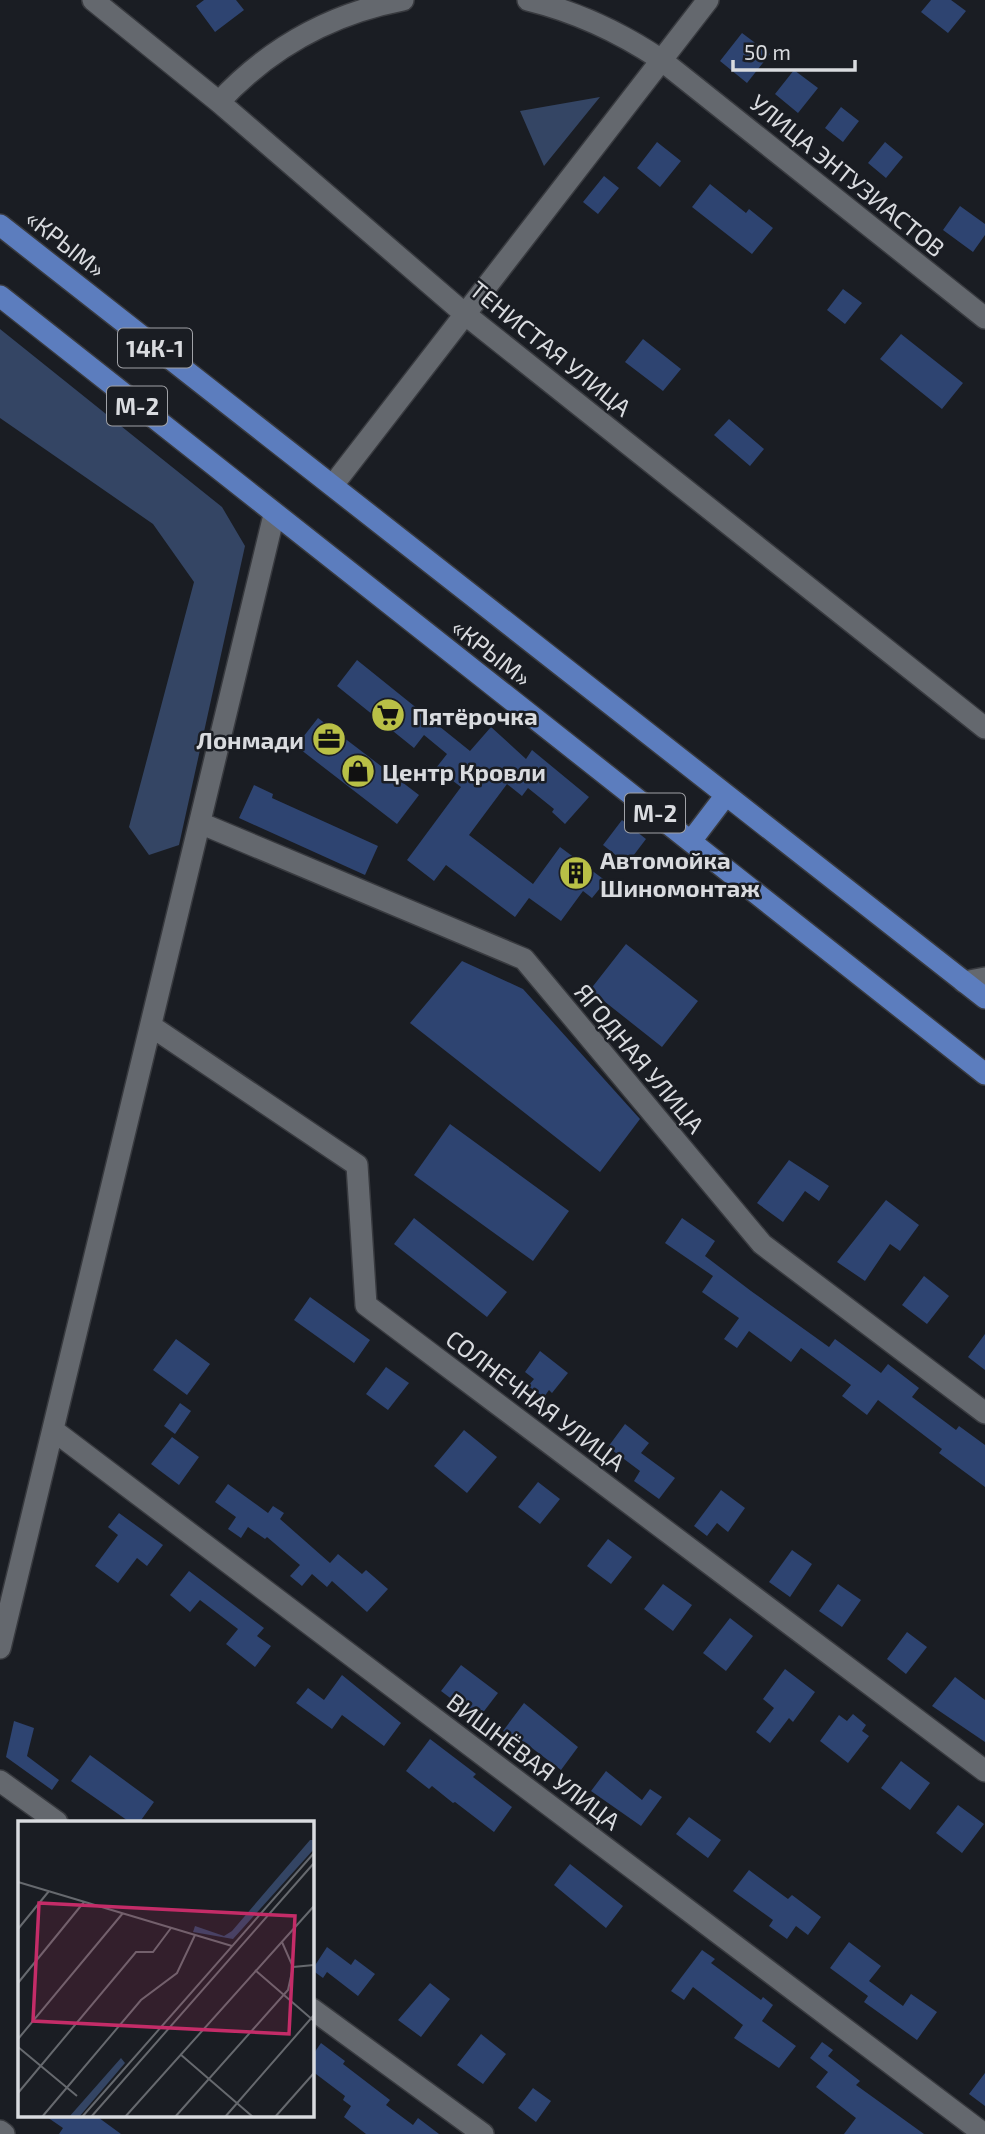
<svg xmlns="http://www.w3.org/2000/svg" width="985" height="2134" font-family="'Exo 2',sans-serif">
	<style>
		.green { fill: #344564 }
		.building { fill: #2e4471 }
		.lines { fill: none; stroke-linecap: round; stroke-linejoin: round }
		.minor-casing { stroke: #383a3f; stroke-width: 24 }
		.major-casing { stroke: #383a3f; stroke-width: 24 }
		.minor { stroke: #64686e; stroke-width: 21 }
		.major { stroke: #5c7dbe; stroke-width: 21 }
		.labels { text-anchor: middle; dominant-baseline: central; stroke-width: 5; stroke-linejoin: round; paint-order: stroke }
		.shield { fill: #1a1d23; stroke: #a0a2a7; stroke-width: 2 }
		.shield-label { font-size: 23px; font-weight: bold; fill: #d9dbdf }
		.street-label { font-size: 24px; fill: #d9dbdf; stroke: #1a1d23 }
		.poi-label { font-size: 24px; font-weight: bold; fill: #d9dbdf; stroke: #1a1d23; text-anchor: start }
		.inset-road { fill: none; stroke: #66696e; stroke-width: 2 }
		.view { fill: #c42c68; fill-opacity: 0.15; stroke: #c42c68; stroke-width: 3.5 }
		.inset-edge { fill: none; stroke: #d9dbdf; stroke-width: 3.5 }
	</style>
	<rect width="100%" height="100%" fill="#1a1d23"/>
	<path class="green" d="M600 97 544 166 520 111Z
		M0 329 222 507 245 546 179 845 149 855 129 827 194 582 153 524 0 418Z"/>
	<path class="building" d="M204 0H236L244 10 215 32 196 6Z
		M931 0H951L966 11 948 33 921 12Z
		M742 33 770 54 747 83 720 61Z
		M794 70 818 88 798 113 775 94Z
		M841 107 859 121 843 142 825 128Z
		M657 142 681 161 660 187 637 168Z
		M885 142 903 157 886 178 868 163Z
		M604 176 619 188 598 214 583 202Z
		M710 184 746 213 749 209 773 228 752 254 692 207Z
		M960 206 985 224V235L973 252 943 230Z
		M843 289 862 303 845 324 827 310Z
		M901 334 963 383 942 409 880 359Z
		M643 339 681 369 663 391 625 362Z
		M729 419 764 449 750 466 714 435Z
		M357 660 470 751 491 727 526 759 532 750 589 797 565 824 552 812 554 809 528 788 522 796 507 784 469 835 533 884 560 847 606 881 592 898 583 891 561 921 529 898 515 917 446 865 434 881 407 860 461 787 436 768 447 754 424 735 414 748 337 686Z
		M318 718 419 795 397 824 296 746Z
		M254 785 273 794 272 798 378 846 365 875 239 818Z
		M622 820 646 839 627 864 603 845Z
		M626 944 698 1001 662 1047 590 990Z
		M462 961 523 989 640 1119 600 1172 410 1023Z
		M450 1124 569 1211 533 1261 414 1175Z
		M789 1160 829 1186 819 1201 805 1191 783 1222 757 1203Z
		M886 1200 919 1225 900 1251 890 1244 865 1281 837 1262Z
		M414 1218 507 1292 487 1317 394 1244Z
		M682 1218 715 1241 705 1256 751 1291 829 1347 835 1339 881 1373 888 1364 919 1388 912 1397 956 1430 959 1426 985 1445V1487L939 1453 942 1449 878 1400 867 1415 842 1396 851 1385 801 1348 791 1362 749 1331 737 1348 724 1339 739 1318 702 1292 713 1276 665 1243Z
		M924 1276 949 1296 927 1324 902 1305Z
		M310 1297 370 1340 354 1363 294 1320Z
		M985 1334V1370L968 1357Z
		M176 1339 210 1364 187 1395 153 1370Z
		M540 1351 568 1373 552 1393 549 1390 544 1397 528 1386 534 1379 525 1372Z
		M386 1367 409 1383 388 1410 366 1394Z
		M180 1403 191 1411 175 1434 164 1426Z
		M625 1424 649 1443 641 1453 675 1478 659 1499 634 1481 640 1471 608 1447Z
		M464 1430 497 1457 467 1493 434 1466Z
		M172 1437 199 1457 179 1485 151 1464Z
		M538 1482 560 1499 540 1524 518 1507Z
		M228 1484 268 1513 273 1506 284 1513 280 1519 330 1563 338 1554 362 1574 366 1570 388 1589 367 1612 332 1581 327 1587 312 1574 302 1586 290 1576 300 1565 267 1537 265 1539 248 1527 241 1538 228 1529 236 1517 215 1502Z
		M721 1490 745 1508 728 1532 717 1523 707 1536 694 1526Z
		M119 1513 163 1545 147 1566 137 1558 118 1583 95 1566 118 1535 108 1527Z
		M608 1539 632 1557 611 1584 587 1566Z
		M792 1550 812 1564 790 1597 769 1582Z
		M189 1571 264 1628 257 1636 271 1646 255 1667 226 1644 238 1629 200 1600 190 1612 170 1595Z
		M663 1584 692 1605 673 1631 644 1609Z
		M838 1584 861 1600 842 1627 819 1611Z
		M730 1618 753 1636 726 1671 703 1653Z
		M907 1632 927 1647 906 1674 887 1659Z
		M461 1665 498 1693 478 1719 441 1691Z
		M785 1669 815 1692 793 1722 789 1718 770 1743 756 1732 774 1708 763 1699Z
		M342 1675 401 1723 384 1746 342 1715 332 1729 296 1703 308 1688 324 1700Z
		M955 1677 985 1700V1742L932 1706Z
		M524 1703 578 1747 561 1770 524 1742 522 1745 503 1731Z
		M853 1714 866 1725 862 1731 869 1736 848 1763 820 1741 839 1715 847 1721Z
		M14 1721 34 1728 27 1756 59 1780 52 1790 6 1757Z
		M430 1739 476 1774 473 1777 512 1807 494 1832 455 1802 453 1803 432 1786 429 1789 406 1771Z
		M90 1755 154 1802 139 1823H131L71 1781Z
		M901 1761 930 1783 910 1810 881 1788Z
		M606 1771 642 1800 650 1789 662 1797 641 1826 591 1791Z
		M958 1805 984 1824 962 1853 936 1833Z
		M689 1817 721 1840 708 1858 676 1834Z
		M570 1864 623 1906 606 1928 554 1885Z
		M749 1870 788 1899 792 1895 821 1917 808 1935 796 1926 787 1939 769 1926 773 1920 733 1891Z
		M849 1942 881 1966 869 1981 903 2006 911 1994 937 2012 917 2040 864 2002 868 1996 830 1968Z
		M327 1947 351 1965 355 1959 375 1974 358 1996 327 1972 323 1978 312 1970Z
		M702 1950 715 1959 711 1963 761 2000 763 1997 773 2005 762 2021 796 2046 779 2068 734 2038 743 2025 693 1987 684 2000 671 1991Z
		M430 1983 450 1999 421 2037 398 2020Z
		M481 2034 506 2054 483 2084 457 2065Z
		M822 2042 833 2050 828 2056 860 2081 856 2085 924 2134H844L856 2118 816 2087 828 2072 810 2058Z
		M321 2043 345 2061 343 2064 390 2100 386 2105 413 2125 418 2118 439 2134H366L344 2117 351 2106 343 2100 345 2096 312 2071V2056Z
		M985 2073V2106L969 2094Z
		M533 2088 551 2101 536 2122 518 2108Z
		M44 2115H95L121 2134H59L63 2128Z"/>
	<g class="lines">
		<g class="minor-casing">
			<path id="minor" d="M93 0 219 102 466 315 985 728
				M528 0C577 12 618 31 660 59L985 318
				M219 102C269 48 330 14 403 0
				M333 485 708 0
				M200 823 524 959 762 1244 985 1413
				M964 982 985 978
				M151 1026 357 1165 366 1305 985 1771
				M53 1430 984 2134
				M0 1648 274 515
				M0 1781 57 1822
				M312 2009 483 2134
				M0 2131 4 2134"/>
		</g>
		<g class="major-casing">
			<path id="major" d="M0 225 985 998
				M0 296 985 1074
				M691 841 726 795"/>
		</g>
		<use href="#minor" class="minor"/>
		<use href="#major" class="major"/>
	</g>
	<defs>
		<g id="supermarket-disc" transform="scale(1.75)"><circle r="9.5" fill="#b9c046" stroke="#1a1d23"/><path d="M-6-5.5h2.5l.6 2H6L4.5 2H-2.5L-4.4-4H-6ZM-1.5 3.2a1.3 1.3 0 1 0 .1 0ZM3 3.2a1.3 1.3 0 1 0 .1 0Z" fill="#111"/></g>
		<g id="office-disc" transform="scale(1.75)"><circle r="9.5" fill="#b9c046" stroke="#1a1d23"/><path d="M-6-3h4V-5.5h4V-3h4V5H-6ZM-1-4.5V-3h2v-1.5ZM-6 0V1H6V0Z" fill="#111"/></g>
		<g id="shop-disc" transform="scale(1.75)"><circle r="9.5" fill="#b9c046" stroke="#1a1d23"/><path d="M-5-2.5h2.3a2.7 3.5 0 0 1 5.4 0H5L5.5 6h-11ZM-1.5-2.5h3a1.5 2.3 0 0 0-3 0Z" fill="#111"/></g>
		<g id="building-disc" transform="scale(1.75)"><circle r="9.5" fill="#b9c046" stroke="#1a1d23"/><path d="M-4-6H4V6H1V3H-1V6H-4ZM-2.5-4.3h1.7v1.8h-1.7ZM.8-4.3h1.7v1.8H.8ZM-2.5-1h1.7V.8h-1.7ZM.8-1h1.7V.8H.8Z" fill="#111"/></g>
	</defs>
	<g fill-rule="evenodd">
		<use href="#supermarket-disc" x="388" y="715"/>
		<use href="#office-disc" x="329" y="739"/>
		<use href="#shop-disc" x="358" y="771"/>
		<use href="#building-disc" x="576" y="873"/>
	</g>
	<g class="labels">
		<g class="shield">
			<rect x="118" y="328.5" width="74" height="39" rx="5"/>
			<rect x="107" y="386.5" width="60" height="39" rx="5"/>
			<rect x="625" y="793.5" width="60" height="39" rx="5"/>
		</g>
		<g class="shield-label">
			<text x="155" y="348">14К-1</text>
			<text x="137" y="406">М-2</text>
			<text x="655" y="813">М-2</text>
		</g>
		<g class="street-label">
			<text transform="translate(848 175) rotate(39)">УЛИЦА ЭНТУЗИАСТОВ</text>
			<text transform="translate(66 243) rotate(38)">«КРЫМ»</text>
			<text transform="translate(551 348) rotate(39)">ТЕНИСТАЯ УЛИЦА</text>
			<text transform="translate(492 652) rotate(38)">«КРЫМ»</text>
			<text transform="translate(640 1058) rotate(50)">ЯГОДНАЯ УЛИЦА</text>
			<text transform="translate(536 1400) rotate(37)">СОЛНЕЧНАЯ УЛИЦА</text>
			<text transform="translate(534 1761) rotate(37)">ВИШНЁВАЯ УЛИЦА</text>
		</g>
		<g class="poi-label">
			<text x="412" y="715">Пятёрочка</text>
			<text x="304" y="739" text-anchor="end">Лонмади</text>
			<text x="382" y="771">Центр Кровли</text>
			<text x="600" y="859">Автомойка<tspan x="600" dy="28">Шиномонтаж</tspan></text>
		</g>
	</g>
	<g transform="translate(18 1821)">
		<rect width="296" height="296" fill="#1a1d23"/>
		<path d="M292 19H296V28L215 118 175 111 177 105 206 115 214 110ZM103 237 107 242 61 296H51Z" fill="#344564"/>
		<path class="inset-road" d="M0 61 214 125M0 108 31 70M275 146 296 144M237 149 296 200M0 162 66 81M0 218 105 92M0 226 59 275M162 233 235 296M0 272 118 131H135L153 107M24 296 123 179 159 152 177 114M64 296 296 32M73 296 296 42M107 296 296 85M157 296 270 169 275 146 264 121M207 296 296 194M257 296 296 252"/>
		<path class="view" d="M21 82 277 95 271 213 15 200Z"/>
		<rect width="296" height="296" class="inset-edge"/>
	</g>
	<path d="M733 60v10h122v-10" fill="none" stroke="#d9dbdf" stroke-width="3.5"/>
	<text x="744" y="60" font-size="21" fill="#d9dbdf" stroke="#1a1d23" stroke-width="5" paint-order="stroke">50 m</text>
</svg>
